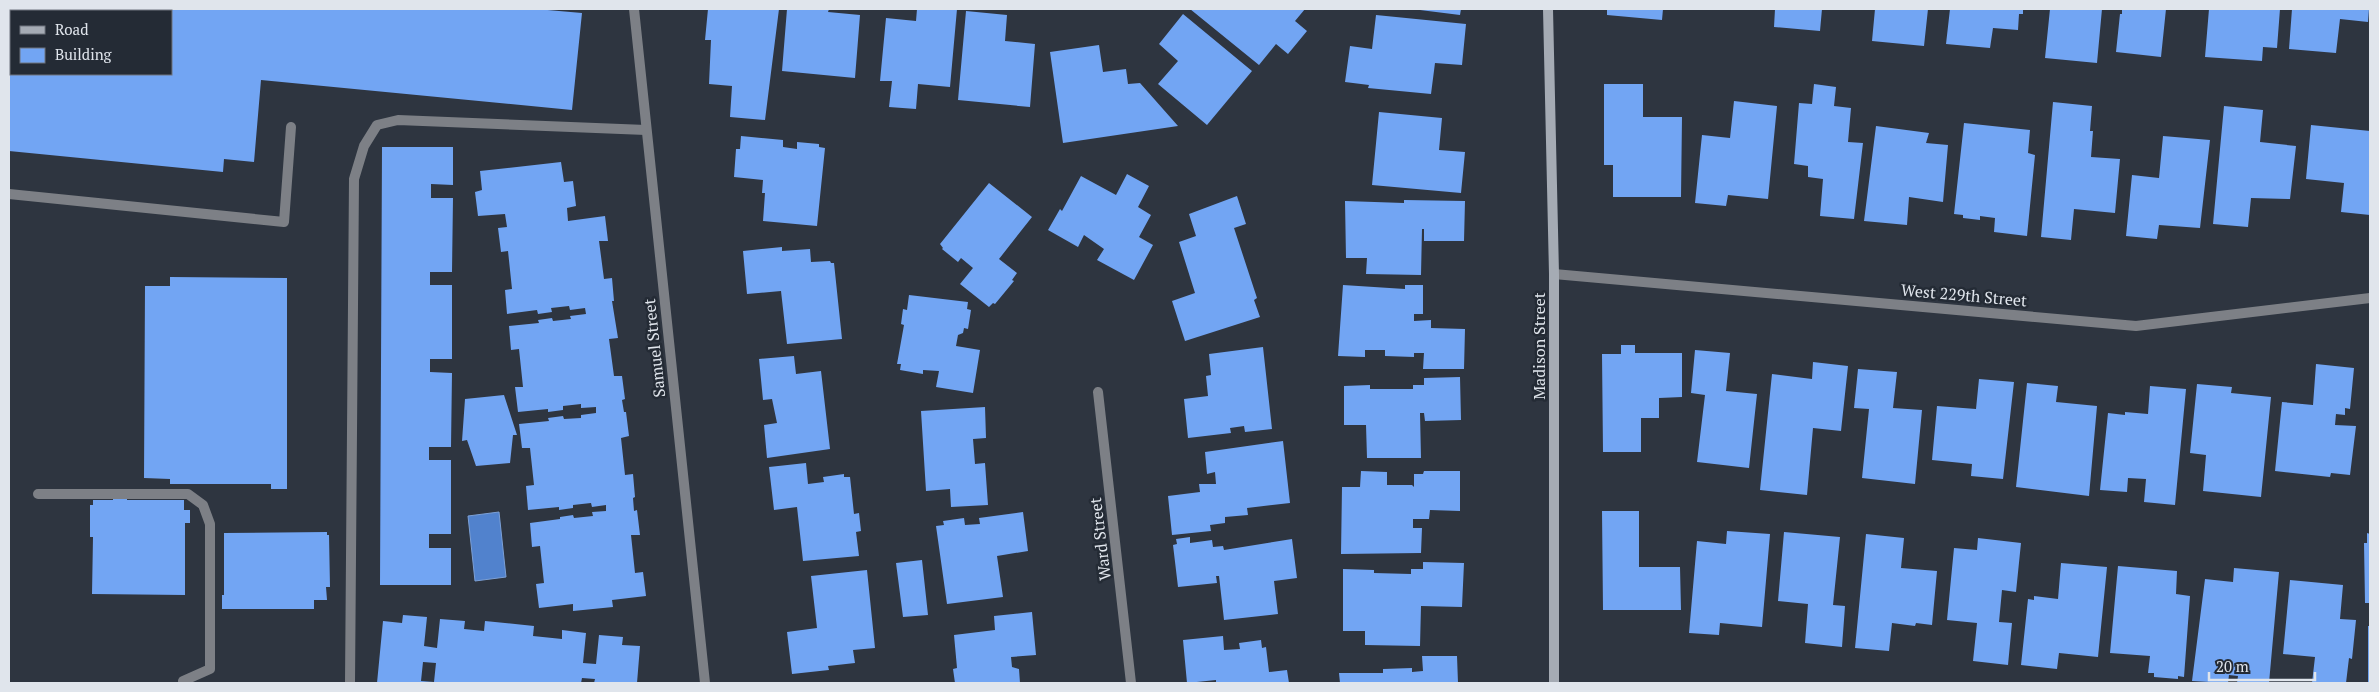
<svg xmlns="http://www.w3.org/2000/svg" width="2379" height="692" font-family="'PT Serif',serif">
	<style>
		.water { fill: #5182cd; stroke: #7ca0d6 }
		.building { fill: #72a5f3; fill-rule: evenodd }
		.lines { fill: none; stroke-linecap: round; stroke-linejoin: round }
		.lane { stroke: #7d8086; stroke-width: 10 }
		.street { stroke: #7d8086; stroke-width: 10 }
		.secondary { stroke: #a5abb4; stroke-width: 10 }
		.labels { text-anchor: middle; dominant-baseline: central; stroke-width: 5; stroke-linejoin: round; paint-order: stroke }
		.street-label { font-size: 16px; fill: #e0e5ec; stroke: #242b35 }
	</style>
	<rect width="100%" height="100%" fill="#2e3540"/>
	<path class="water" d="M499 512 506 577 475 581 468 516Z"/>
	<path class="building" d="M9 9H536L582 13 572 110 261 80 254 162 224 159 223 172 9 151ZM11 11H171V74H11Z
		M708 9H779L765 120 730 117 732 86 709 84 711 40H705Z
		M787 9H829L828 12 860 15 855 78 782 71Z
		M917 9H957L950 87 918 84 916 109 889 107 892 81H880L886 18 916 21Z
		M1190 9H1305L1295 21 1307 31 1288 54 1276 44 1259 65Z
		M1412 9H1461L1460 15Z
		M1607 9H1663L1662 20 1607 15Z
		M1775 9H1822L1820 31 1774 27Z
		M1875 9H1928L1924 46 1872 41Z
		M1950 9H2023V14H2019L2018 30 1993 28 1990 48 1946 44Z
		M2050 9H2102L2097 63 2045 58Z
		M2122 9H2166L2161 57 2116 52 2120 14H2122Z
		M2209 9H2280L2277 48 2263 47 2262 61 2205 57Z
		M2292 9H2369L2368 22 2340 19 2336 53 2289 49Z
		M966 11 1007 15 1005 41 1035 44 1030 107 958 100Z
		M1183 14 1252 71 1207 125 1158 84 1178 61 1159 44Z
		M1376 15 1466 24 1462 65 1435 63 1431 94 1368 88 1369 85 1345 82 1350 46 1372 49Z
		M1099 45 1103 72 1126 69 1128 84 1140 83 1178 126 1063 143 1050 52Z
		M1604 84H1643V117H1682L1681 197H1613V165H1604Z
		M1814 84 1836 87 1834 106 1851 108 1848 142 1863 143 1854 219 1820 216 1823 179 1808 177V166L1794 164 1799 103 1812 104Z
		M1734 101 1777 106 1768 199 1728 195 1726 206 1695 203 1702 135 1730 138Z
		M2053 102 2092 106 2090 131H2093L2091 157 2120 159 2115 213 2074 209 2071 240 2041 237Z
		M2224 106 2263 110 2260 142 2296 146 2290 199 2251 198 2248 227 2213 224Z
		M1379 112 1442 118 1439 150 1465 152 1461 193 1372 185Z
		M1964 123 2030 130 2028 153 2035 155 2027 236 1994 232 1995 218 1980 216V220L1963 218V215L1954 214Z
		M2311 125 2370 131V215L2341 212 2344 183 2306 179Z
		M1876 126 1929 133 1926 143 1948 145 1943 202 1909 197 1907 225 1864 221Z
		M741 136 783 140V147L797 149V142L819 144V147L825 148 817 226 763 221 765 193H762L763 180 734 177 736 149H740Z
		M2163 136 2210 140 2200 228 2159 225 2157 239 2126 236 2132 175 2159 178Z
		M382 147H453V185L431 184V198H453L452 272H430V285H452V359H430V372L452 373 451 447H429V460H451V534H429V548H451V585H380Z
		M561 162 564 182 573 181 576 206 567 208 568 221 605 216 608 241H599L604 279 612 278 614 301H612L618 338 609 339 614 376H622L625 399 622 400 624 412H626L629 436 621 438 625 475 633 474 635 497 633 498 634 511 637 510 640 535H631L635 573 643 572 646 596 612 600 613 607 573 611V604L539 608 536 584 544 583 540 546 532 547 530 523 560 519V517L573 515 574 518 593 516 592 512 606 511V505L592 507 591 503 573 505V508L559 510V507L528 510 526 486 534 485 530 448H522L519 424 549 421 548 418 563 416 564 419 581 418V415L596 413V407L581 408V404L563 406V410L548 412V409L518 412 515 387H523L519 349 511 350 509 326 539 323 538 320 552 318 553 321 571 319 570 316 586 314 585 308 570 310 569 306 551 308 552 312 538 314 537 310 507 314 505 290 512 289 508 251 501 252 498 228 507 227 505 214 478 216 475 192 482 190 480 171Z
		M1127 174 1149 186 1138 207 1151 215 1139 237 1153 245 1134 280 1097 260 1104 249 1084 235 1078 247 1048 230 1060 209 1062 211 1081 176 1116 195Z
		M989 183 1032 217 999 259 1017 273 1012 280 1014 281 995 304 993 303 989 307 960 284 973 268 961 258 958 262 942 249 943 248 940 244Z
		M1237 196 1246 224 1234 228 1257 298 1254 300 1260 317 1185 341 1172 301 1195 293 1179 242 1196 236 1189 214Z
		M1404 200 1465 201 1464 241H1424V229H1422L1421 275 1366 274 1367 258H1346L1345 201 1404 203Z
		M782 247V251L810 249 811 262 830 261 831 263H834L842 339 787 344 781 291 747 294 743 251Z
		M170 277 287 278V489H271V484H170V479L144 478 145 286H170Z
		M1343 285 1405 289V285H1423V314H1414V321L1431 320V328L1465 329 1464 369H1423L1424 353H1414V357L1385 356V350H1365V357L1338 356Z
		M909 295 968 302 967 309 971 310 968 329 964 328 963 333 958 335 956 346 980 350 973 393 936 387 939 371 923 370V374L900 370 901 364H897L904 325 901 324 903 309 907 310Z
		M1621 345H1635V353H1682V397L1659 398V418H1641V452H1603L1602 354H1621Z
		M1263 347 1272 429 1245 432 1244 426 1230 428 1231 433 1188 438 1184 399 1208 396 1206 376 1211 375 1209 354Z
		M1695 350 1730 353 1726 391 1757 394 1749 468 1697 462 1705 395 1691 393Z
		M794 356 796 374 821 371 830 449 767 458 764 425 777 423 772 399 763 400 759 359Z
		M1813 362 1848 366 1841 431 1813 428 1807 495 1760 490 1772 374 1812 379Z
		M2316 364 2354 368 2350 409 2345 408V415L2336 414 2335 425 2356 426 2350 475 2331 473 2330 477 2275 471 2282 402 2313 405Z
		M1858 369 1897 372 1893 408 1922 410 1915 484 1862 478 1869 409 1854 408Z
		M1460 377 1461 420 1425 421 1424 413H1420L1421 458H1367L1366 425H1344V386L1370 385V389H1413V385H1424V378Z
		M1979 379 2014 382 2003 479 1971 476 1972 464 1932 460 1937 406 1976 409Z
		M2027 383 2058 386 2056 402 2097 406 2089 496 2016 487Z
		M2197 384 2232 387 2231 393 2271 397 2261 497 2203 491 2206 455 2190 453Z
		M2150 386 2186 389 2175 505 2144 502 2146 479 2128 478 2127 492 2100 490 2108 413 2125 415V412L2148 414Z
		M504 395 517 435H513L510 463 476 466 467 440 462 441 465 399Z
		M985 407 986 438 973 439 975 464 985 463 988 505 951 507 950 489 926 491 921 411Z
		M1283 441 1290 503 1247 508 1248 515 1225 517V523L1210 525 1211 531 1172 535 1168 496 1200 492 1199 484H1216L1215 472 1207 474 1205 452Z
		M806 463 808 484 824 482 823 477 844 474V477H850L854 514 859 513 861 531 856 532 859 556 803 561 797 507 774 510 769 467Z
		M1361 471 1387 472V485H1412L1414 487V474H1423L1424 471H1460V511L1430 510 1429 519H1413V528H1422L1421 553 1341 554 1342 487H1360Z
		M113 495H127V500H184V510H190V523H185V595L92 594 93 537H90V505H93V500H113Z
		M1602 511H1639V567H1680L1681 610H1603Z
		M1023 512 1028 551 997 556 1003 597 947 604 936 526 944 525 943 521 964 518 965 525 980 524 979 518Z
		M1727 531 1770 534 1762 627 1720 623 1719 635 1689 633 1697 541 1726 544Z
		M327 532V535H329L330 587H326L327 600H314V609H222V595H224V533Z
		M1784 532 1840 537 1833 605 1845 606 1842 647 1805 643 1808 604 1778 601Z
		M2367 533 2370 534V603H2365L2364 543H2367Z
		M1866 534 1904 538 1901 568 1937 571 1932 625 1916 623 1915 626 1892 623 1889 651 1855 648Z
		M1190 537V543L1212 540 1213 547 1223 546 1224 550 1292 539 1297 578 1274 581 1278 614 1224 620 1219 576H1216L1217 583 1178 587 1173 545 1177 544 1176 539Z
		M1978 538 2021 543 2016 592 2002 590 1999 622 2012 623 2008 665 1973 661 1977 623 1947 620 1954 548 1977 550Z
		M922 560 928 615 903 617 896 563Z
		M1423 562 1464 563 1462 607 1421 606 1420 646 1365 645V631H1343V569L1374 570V573L1411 574V569H1423Z
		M2061 563 2107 567 2098 657 2059 653 2057 669 2021 665 2028 599 2034 600V596L2058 599Z
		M2118 566 2177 571 2176 594 2190 596 2184 677 2178 676V679L2154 677V673H2148L2150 656 2110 653Z
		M2234 568 2279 572 2269 683H2237L2238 676 2229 675 2228 683 2192 681 2205 579 2233 582Z
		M867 570 875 648 853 650 855 663 828 666 829 670 792 674 787 632 817 628 811 576Z
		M2290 580 2343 585 2340 619 2356 620 2352 659 2349 658 2346 683H2312L2315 657 2283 654Z
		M1032 612 1036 655 1011 657 1012 667 1019 669 1020 683H955L953 669 957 668 954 635 995 630 994 616Z
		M403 615 427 617 424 646 437 648 440 619 465 621 464 629 484 631 485 621 534 626 533 636 562 639V630L586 633 583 663 596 664 599 635 623 637 622 645 640 646 637 683H594L595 679 582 678 581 683H377L383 621 402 623ZM423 662 436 663 434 682 421 681Z
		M2368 626H2370V683H2368Z
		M1223 636 1224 650 1240 649 1239 643 1261 640 1262 648 1266 647 1269 672 1287 670 1289 683H1216V680L1187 683 1183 640Z
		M1422 656H1457L1458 683H1340L1339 673H1383V669L1412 668V672L1423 671Z"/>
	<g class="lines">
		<path class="lane" d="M9 194 284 222 291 127
			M38 494H188L203 505 210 524V669L183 681
			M350 683 354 179 364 146 377 125 398 120 646 130"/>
		<path class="street" d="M634 9 705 683
			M1554 274 2136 326 2370 298
			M1098 392 1131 683"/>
		<path class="secondary" d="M1548 9 1554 274V683"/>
	</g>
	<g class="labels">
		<g class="street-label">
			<text transform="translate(1964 295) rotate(5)">West 229th Street</text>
			<text transform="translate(1539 346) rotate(-90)">Madison Street</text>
			<text transform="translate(654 348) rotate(-96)">Samuel Street</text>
			<text transform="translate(1100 539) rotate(-97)">Ward Street</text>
		</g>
	</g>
	<rect width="2379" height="692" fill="none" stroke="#e0e5ec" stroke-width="20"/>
	<rect x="10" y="10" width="162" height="65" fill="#242b35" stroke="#6f757e"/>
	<rect x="20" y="26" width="25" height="8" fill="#a5abb4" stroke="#6f757e"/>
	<text x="55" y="35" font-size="15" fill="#e0e5ec">Road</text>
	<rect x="20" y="48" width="25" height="15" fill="#72a5f3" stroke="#6f757e"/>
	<text x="55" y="60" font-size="15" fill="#e0e5ec">Building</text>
	<path d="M2209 672v8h106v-8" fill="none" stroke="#e0e5ec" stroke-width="2.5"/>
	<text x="2216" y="672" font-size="15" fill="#e0e5ec" stroke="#242b35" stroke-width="4" paint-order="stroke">20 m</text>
</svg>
